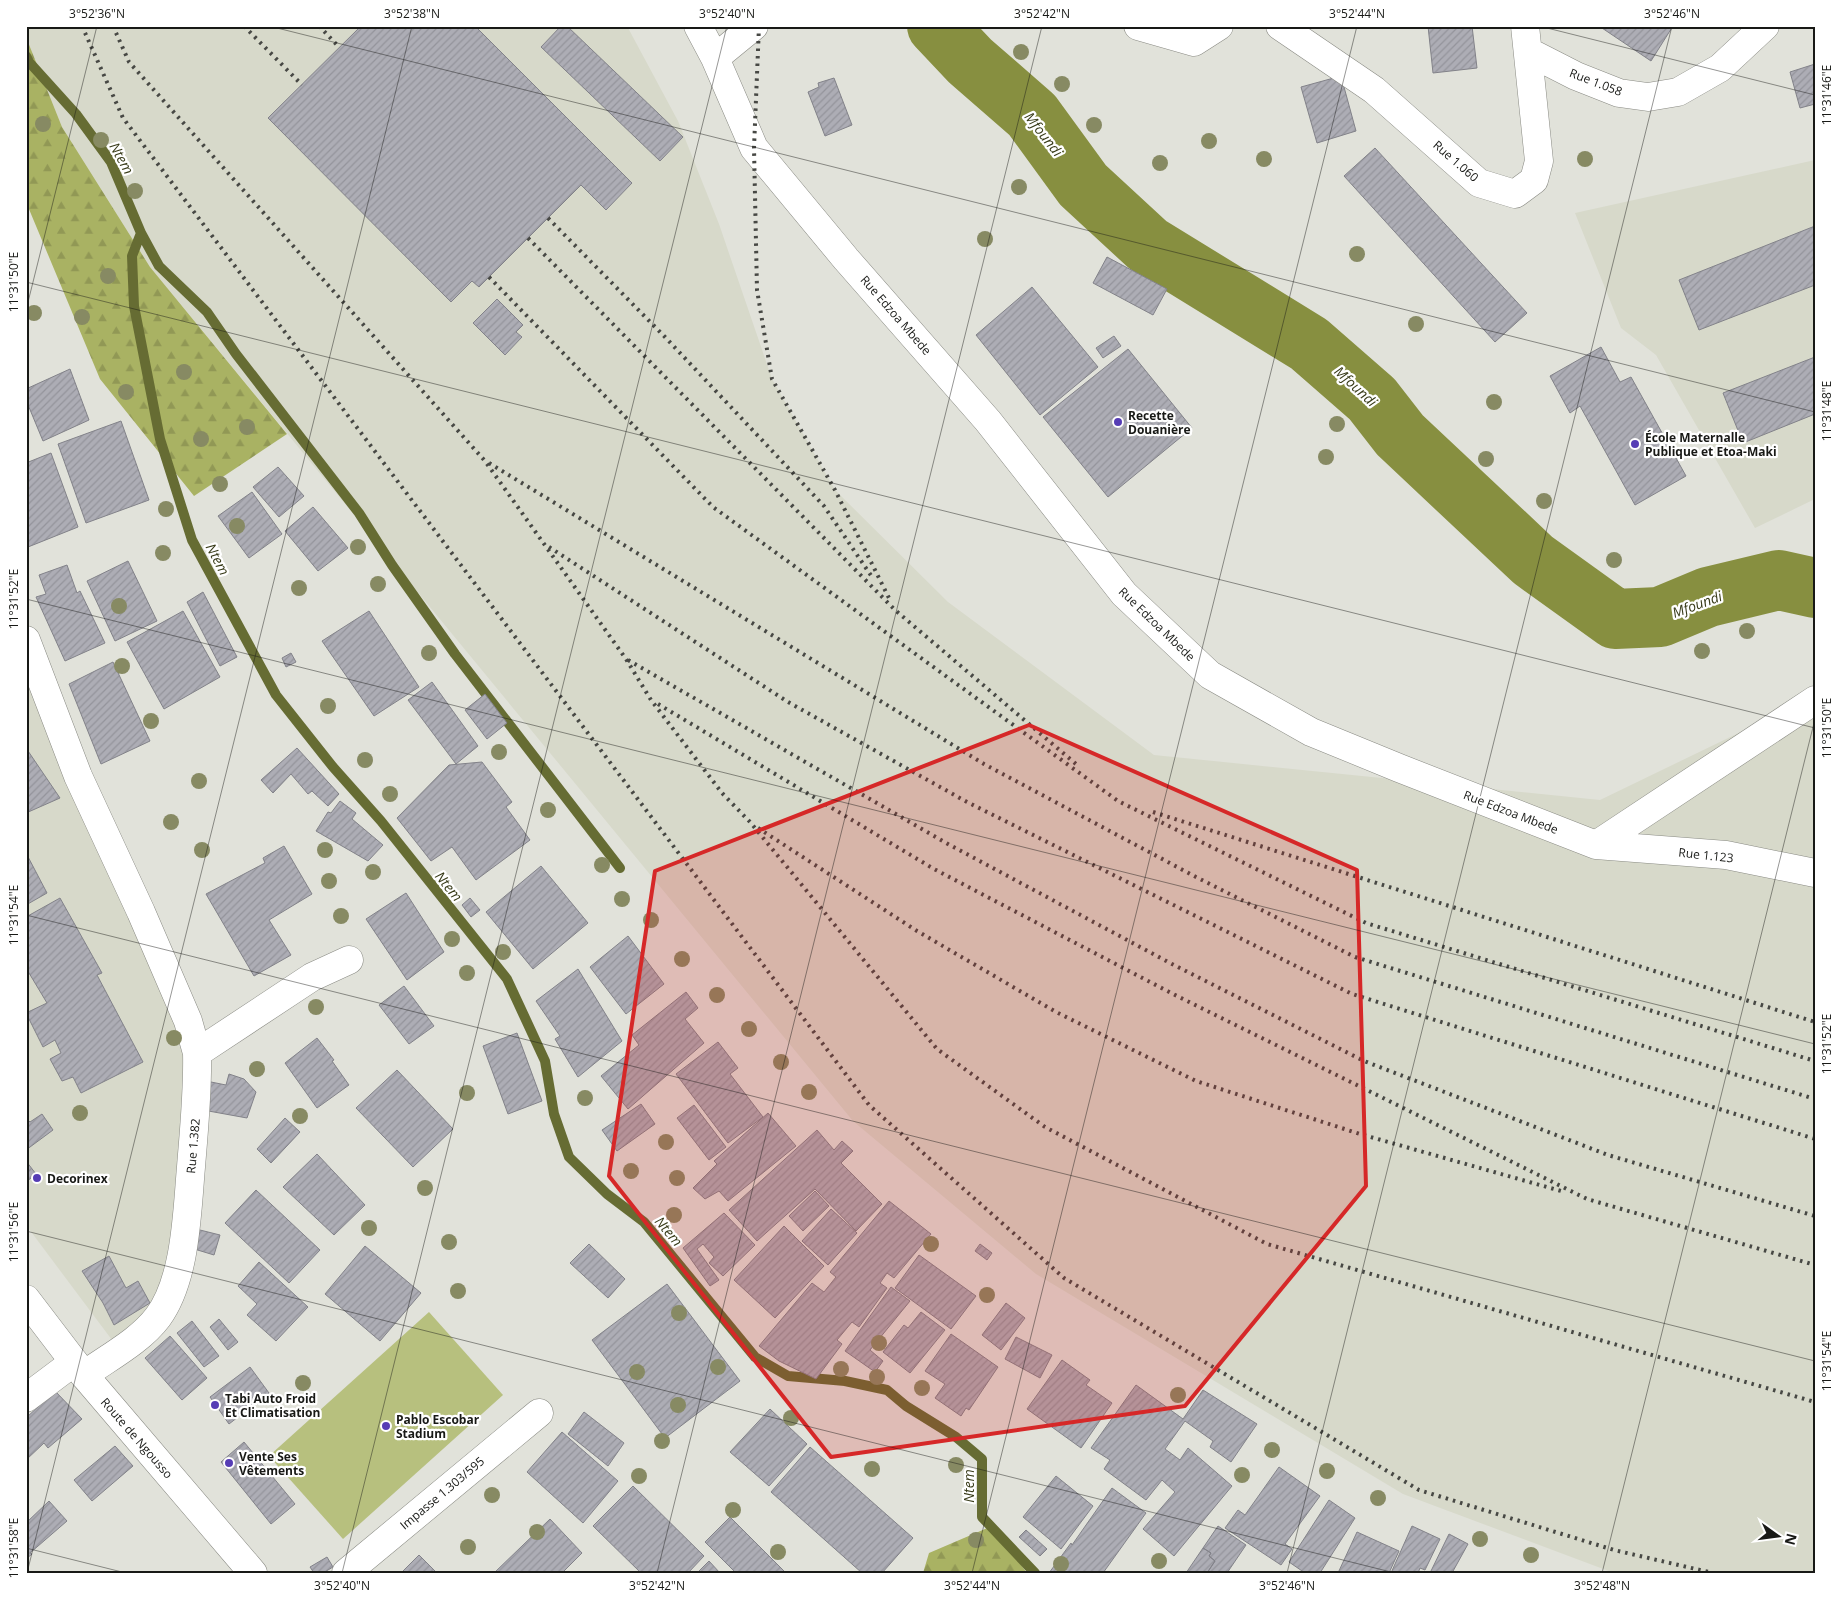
<svg xmlns="http://www.w3.org/2000/svg" width="1841" height="1599" font-family="'Open Sans',sans-serif">
	<style>
		.built { fill: #d7d9ca }
		.grass { fill: #b7c07e }
		.forest { fill: url(#forest-firs) }
		.lines { fill: none; stroke-linecap: round; stroke-linejoin: round }
		.stream { stroke: #666c33; stroke-width: 10 }
		.river { stroke: #878f40; stroke-width: 60 }
		.building { fill: url(#building-hatch); stroke: #828289 }
		.minor-casing { stroke: #898a83; stroke-width: 29 }
		.major-casing { stroke: #898a83; stroke-width: 29 }
		.minor { stroke: #fff; stroke-width: 28 }
		.major { stroke: #fff; stroke-width: 28 }
		.rail { stroke: #474844; stroke-width: 4; stroke-dasharray: 2.5 5; stroke-linecap: butt }
		.tree { fill: #878a63 }
		.marked { fill: #d62828; fill-opacity: 0.2; stroke: #d62828; stroke-width: 4; stroke-linejoin: round }
		.ticks { fill: none; stroke: #181916; stroke-width: 1; stroke-opacity: 0.45 }
		.poi-dot { fill: #563db5; stroke: #fff; stroke-width: 2 }
		.labels { text-anchor: middle; dominant-baseline: central; stroke-width: 4.5; stroke-linejoin: round; paint-order: stroke }
		.street-label { font-size: 12px; fill: #181916; stroke: #fff }
		.poi-label { font-size: 12px; font-weight: bold; fill: #181916; stroke: #fff; text-anchor: start }
		.water-label { font-size: 14px; font-style: italic; fill: #383b19; stroke: #fff }
		.neatline { fill: none; stroke: #181916; stroke-width: 2 }
		.ticks-label { font-size: 12px; text-anchor: middle; fill: #181916 }
	</style>
	<defs>
		<pattern id="forest-firs" width="22" height="20" patternUnits="userSpaceOnUse" patternTransform="scale(1.25)"><rect width="22" height="20" fill="#a9b263"/><path d="M5 1l3.5 6h-7zM16 11l3.5 6h-7z" fill="#919855"/></pattern>
		<pattern id="building-hatch" width="6" height="6" patternUnits="userSpaceOnUse" patternTransform="scale(1.25)"><rect width="6" height="6" fill="#adadb5"/><path d="M-1 1l2-2M0 6l6-6M5 7l2-2" fill="none" stroke="#94949b"/></pattern>
	</defs>
	<rect width="100%" height="100%" fill="#e1e2da"/>
	<path class="built" d="M26 26H627L678 121 719 224 772 379 835 490 948 602 1154 755 1600 800 1815 696V1573H1614L1403 1494 1036 1274 853 1121 150 267 62 127 26 37Z
		M1815 160V499L1755 528 1656 355 1621 328 1575 213Z
		M26 666 191 1061 184 1232 149 1310 112 1340 26 1225Z"/>
	<path class="grass" d="M429 1312 503 1395 343 1539 269 1456Z"/>
	<path class="forest" d="M26 37 62 127 150 267 287 434 194 496 100 379 26 202Z
		M992 1526 1027 1573H923L929 1553Z"/>
	<g class="lines">
		<path class="stream" d="M26 56 29 62 76 114 111 162 141 233 132 256 134 306 160 439 192 540 276 695 333 767 381 821 507 979 545 1061 554 1114 569 1157 607 1194 644 1222 755 1357 788 1376 845 1381 887 1390 906 1406 956 1437 982 1459V1517L1035 1573
			M141 233 159 266 207 312 236 354 359 513 392 565 455 654 620 868"/>
		<path class="river" d="M937 26 970 61 1032 115 1083 185 1148 245 1309 344 1372 399 1400 435 1533 560 1615 619 1660 617 1708 597 1779 580 1815 588"/>
	</g>
	<path class="building" d="M361 26H475L632 183 606 210 581 185 479 287 472 281 451 302 268 118Z
		M561 26H567L683 137 660 161 541 47Z
		M1428 26H1472L1477 68 1433 73Z
		M1599 26H1673L1651 61Z
		M1815 64V104L1800 108 1790 72Z
		M1341 76 1356 131 1317 143 1301 87Z
		M834 78 852 125 825 136 808 92 819 87 818 83Z
		M1375 148 1527 313 1495 342 1344 176Z
		M1815 226V285L1699 330 1679 280Z
		M1107 257 1167 289 1153 315 1093 283Z
		M1032 287 1098 367 1040 415 976 335Z
		M497 299 523 325 516 332 522 337 505 355 473 323Z
		M1114 336 1121 346 1103 358 1096 348Z
		M1601 347 1620 382 1631 377 1686 476 1635 505 1580 406 1570 413 1550 376Z
		M1128 349 1192 428 1108 497 1043 417Z
		M1815 357V414L1743 443 1723 393Z
		M70 369 89 420 43 441 26 400V389Z
		M121 421 149 500 86 523 58 444Z
		M51 453 78 527 28 547 26 542V463Z
		M278 467 304 496 279 517 253 487Z
		M252 492 282 534 249 558 218 516Z
		M313 507 348 548 318 571 285 531Z
		M128 561 157 621 115 641 87 581Z
		M67 565 77 593 80 591 105 643 65 661 36 597 46 594 39 575Z
		M203 592 237 657 220 666 187 602Z
		M183 611 220 677 164 709 127 642Z
		M369 611 419 687 374 716 322 641Z
		M291 653 296 662 286 667 282 658Z
		M113 662 150 741 101 764 69 684Z
		M432 682 478 746 456 764 408 700Z
		M485 694 507 723 487 739 465 710Z
		M26 748 60 798 26 813Z
		M297 748 339 794 328 806 312 791 308 794 291 774 273 793 261 780Z
		M482 762 512 802 506 807 530 840 476 880 452 847 431 861 397 818 449 765Z
		M340 801 356 813 352 819 383 845 368 861 316 831 328 812 331 813Z
		M284 846 312 894 269 920 291 955 254 976 206 894 265 863 263 858Z
		M26 853 47 893 26 905Z
		M541 866 588 923 533 969 486 912Z
		M406 893 444 952 407 980 366 919Z
		M60 898 102 973 97 975 143 1062 81 1093 73 1077 62 1081 50 1059 61 1053 55 1040 43 1047 26 1013 47 1003 26 968V917Z
		M470 898 480 910 471 917 462 905Z
		M628 936 664 984 626 1014 590 967Z
		M578 969 622 1041 578 1077 555 1039 560 1036 536 1001Z
		M404 986 434 1026 409 1044 379 1005Z
		M686 992 698 1008 685 1019 704 1043 628 1109 601 1076 639 1045 632 1035Z
		M517 1033 542 1101 508 1114 483 1046Z
		M317 1038 334 1060 332 1061 349 1085 317 1108 285 1063Z
		M718 1042 738 1068 730 1074 763 1117 728 1143 676 1074Z
		M397 1070 453 1129 413 1167 356 1108Z
		M229 1074 244 1079 256 1092 247 1118 203 1110 206 1081 226 1085Z
		M641 1104 655 1124 617 1151 602 1130Z
		M694 1105 726 1147 709 1160 677 1118Z
		M768 1113 796 1146 728 1201 719 1191 705 1199 693 1188 717 1164 714 1161Z
		M42 1114 53 1130 26 1150V1121L28 1120 30 1122Z
		M285 1118 300 1132 271 1163 257 1149Z
		M817 1130 834 1150 842 1141 853 1151 841 1163 882 1204 856 1231 815 1189 757 1241 729 1210Z
		M317 1154 365 1205 334 1235 283 1187Z
		M26 1161 36 1174 26 1182Z
		M256 1190 320 1250 289 1283 225 1223Z
		M815 1191 829 1206 803 1231 789 1216Z
		M889 1201 931 1234 894 1278 887 1273 880 1283 887 1288 859 1327 852 1322 837 1340 842 1344 816 1379 779 1361 759 1346 812 1283 824 1292 836 1277 830 1272Z
		M831 1209 857 1233 828 1265 802 1241Z
		M724 1213 755 1245 723 1276 709 1263 714 1257 703 1244 697 1249 719 1280 710 1286 683 1248Z
		M784 1226 824 1266 775 1318 734 1280Z
		M196 1229 220 1235 214 1255 191 1248Z
		M589 1244 625 1279 608 1298 570 1263Z
		M980 1244 992 1253 987 1260 975 1251Z
		M365 1246 421 1293 380 1341 325 1294Z
		M919 1255 976 1296 951 1329 895 1288Z
		M109 1256 126 1288 138 1281 150 1303 114 1325 103 1303 82 1271Z
		M259 1262 308 1307 276 1341 247 1315 257 1304 238 1286Z
		M667 1284 740 1381 665 1438 592 1340Z
		M891 1287 910 1301 870 1350 883 1361 875 1372 845 1351Z
		M1006 1303 1025 1318 1001 1350 982 1335Z
		M921 1312 945 1330 910 1373 883 1352 904 1325 908 1328Z
		M219 1319 238 1342 228 1350 210 1327Z
		M192 1321 219 1356 204 1367 177 1333Z
		M951 1334 998 1367 969 1410 966 1408 961 1416 935 1398 945 1384 925 1371Z
		M170 1336 207 1378 182 1400 145 1358Z
		M1016 1337 1052 1355 1040 1378 1005 1359Z
		M1062 1360 1090 1380 1086 1385 1112 1403 1081 1448 1027 1409Z
		M250 1367 269 1393 229 1424 210 1397Z
		M1136 1385 1183 1419 1203 1390 1257 1424 1231 1462 1210 1447 1213 1441 1185 1421 1165 1449 1180 1460 1188 1448 1232 1486 1174 1556 1143 1529 1175 1492 1162 1480 1146 1500 1104 1469 1110 1460 1091 1448Z
		M55 1391 82 1419 48 1448 44 1443 26 1460V1418Z
		M770 1409 807 1444 769 1486 730 1452Z
		M584 1412 624 1443 608 1466 568 1434Z
		M562 1432 618 1481 583 1523 527 1472Z
		M244 1442 295 1504 271 1524 221 1462Z
		M115 1446 133 1466 92 1501 74 1480Z
		M810 1447 913 1538 882 1573H862L771 1492Z
		M1279 1467 1320 1496 1285 1544 1292 1549 1281 1565 1225 1528 1238 1510 1245 1515Z
		M1056 1476 1093 1506 1061 1549 1023 1517Z
		M633 1486 704 1556 688 1573H641L593 1526Z
		M1112 1488 1146 1513 1103 1573H1049L1071 1543 1072 1545Z
		M1329 1500 1355 1518 1320 1573H1305L1289 1562Z
		M49 1501 67 1521 30 1553 32 1554 26 1559V1523Z
		M730 1517 786 1573H736L705 1542Z
		M550 1519 582 1553 562 1573H494Z
		M1218 1526 1246 1545 1227 1573H1207L1215 1561 1209 1556 1211 1553 1203 1548Z
		M1412 1526 1440 1539 1425 1570 1420 1568 1418 1573H1391Z
		M1026 1530 1047 1549 1040 1556 1019 1537Z
		M1357 1532 1399 1551 1389 1573H1338Z
		M1449 1534 1468 1544 1452 1573H1430Z
		M1203 1548 1211 1553 1209 1556 1215 1561 1207 1573H1186Z
		M419 1555 437 1573H401Z
		M327 1557 333 1567 323 1573H314L310 1567Z
		M709 1561 720 1573H697Z"/>
	<g class="lines">
		<g class="minor-casing">
			<path id="minor" d="M698 26 715 58 754 148 846 259 988 421 1124 594 1210 675 1311 732 1399 768 1596 845 1815 700
				M1138 26 1194 42 1219 26
				M1280 26 1374 90 1479 183 1515 194 1534 180 1539 161 1525 26
				M1529 52 1576 76 1619 93 1648 97 1678 92 1720 68 1765 26
				M715 58 754 26
				M26 640 78 776 141 912 188 1021 197 1053
				M1596 845 1726 855 1815 873
				M84 1375C109 1357 140 1341 158 1317 186 1279 187 1212 191 1167 194 1129 198 1091 197 1053L312 977 349 960
				M26 1398 74 1362
				M346 1573 539 1413"/>
		</g>
		<g class="major-casing">
			<path id="major" d="M26 1299 84 1375 253 1573"/>
		</g>
		<use href="#minor" class="minor"/>
		<use href="#major" class="major"/>
		<path class="rail" d="M82 26 123 118 869 1105 1064 1278 1419 1490 1614 1550 1713 1573
			M113 26 129 62 485 461 626 659 651 700 722 793 750 822 937 1049 1045 1127 1267 1244 1815 1402
			M244 26 302 85
			M319 26 339 47
			M358 26 360 28
			M759 26 754 148 757 290 772 379 835 490 890 600
			M548 218 665 337 824 506 872 577
			M528 238 895 610 1076 764
			M489 277 713 507 1118 801 1366 923 1815 1061
			M489 463 984 764 1196 877 1355 957 1815 1099
			M549 547 788 702 967 802 1352 994 1815 1139
			M628 660 948 844 1170 963 1364 1061 1608 1155 1815 1216
			M658 704 934 869 1173 994 1587 1199 1815 1265
			M1153 812 1815 1022
			M758 828 917 931 1056 1012 1196 1081 1360 1134 1561 1191"/>
	</g>
	<g class="tree">
		<circle cx="1021" cy="52" r="8"/>
		<circle cx="1062" cy="84" r="8"/>
		<circle cx="43" cy="124" r="8"/>
		<circle cx="1094" cy="125" r="8"/>
		<circle cx="101" cy="140" r="8"/>
		<circle cx="1209" cy="141" r="8"/>
		<circle cx="1264" cy="159" r="8"/>
		<circle cx="1585" cy="159" r="8"/>
		<circle cx="1160" cy="163" r="8"/>
		<circle cx="1019" cy="187" r="8"/>
		<circle cx="135" cy="191" r="8"/>
		<circle cx="985" cy="239" r="8"/>
		<circle cx="1357" cy="254" r="8"/>
		<circle cx="108" cy="276" r="8"/>
		<circle cx="34" cy="313" r="8"/>
		<circle cx="82" cy="317" r="8"/>
		<circle cx="1416" cy="324" r="8"/>
		<circle cx="184" cy="372" r="8"/>
		<circle cx="126" cy="392" r="8"/>
		<circle cx="1494" cy="402" r="8"/>
		<circle cx="1337" cy="424" r="8"/>
		<circle cx="247" cy="427" r="8"/>
		<circle cx="201" cy="439" r="8"/>
		<circle cx="1326" cy="457" r="8"/>
		<circle cx="1486" cy="459" r="8"/>
		<circle cx="220" cy="484" r="8"/>
		<circle cx="1544" cy="501" r="8"/>
		<circle cx="166" cy="509" r="8"/>
		<circle cx="237" cy="526" r="8"/>
		<circle cx="358" cy="547" r="8"/>
		<circle cx="163" cy="553" r="8"/>
		<circle cx="1614" cy="560" r="8"/>
		<circle cx="378" cy="584" r="8"/>
		<circle cx="299" cy="588" r="8"/>
		<circle cx="119" cy="606" r="8"/>
		<circle cx="1747" cy="631" r="8"/>
		<circle cx="1702" cy="651" r="8"/>
		<circle cx="429" cy="653" r="8"/>
		<circle cx="122" cy="666" r="8"/>
		<circle cx="328" cy="706" r="8"/>
		<circle cx="151" cy="721" r="8"/>
		<circle cx="499" cy="752" r="8"/>
		<circle cx="365" cy="760" r="8"/>
		<circle cx="199" cy="781" r="8"/>
		<circle cx="390" cy="794" r="8"/>
		<circle cx="548" cy="810" r="8"/>
		<circle cx="171" cy="822" r="8"/>
		<circle cx="202" cy="850" r="8"/>
		<circle cx="325" cy="850" r="8"/>
		<circle cx="602" cy="865" r="8"/>
		<circle cx="373" cy="872" r="8"/>
		<circle cx="329" cy="881" r="8"/>
		<circle cx="622" cy="899" r="8"/>
		<circle cx="341" cy="916" r="8"/>
		<circle cx="651" cy="920" r="8"/>
		<circle cx="452" cy="939" r="8"/>
		<circle cx="503" cy="952" r="8"/>
		<circle cx="682" cy="959" r="8"/>
		<circle cx="467" cy="973" r="8"/>
		<circle cx="717" cy="995" r="8"/>
		<circle cx="316" cy="1007" r="8"/>
		<circle cx="749" cy="1029" r="8"/>
		<circle cx="174" cy="1038" r="8"/>
		<circle cx="781" cy="1062" r="8"/>
		<circle cx="257" cy="1069" r="8"/>
		<circle cx="809" cy="1092" r="8"/>
		<circle cx="467" cy="1093" r="8"/>
		<circle cx="585" cy="1098" r="8"/>
		<circle cx="80" cy="1113" r="8"/>
		<circle cx="300" cy="1116" r="8"/>
		<circle cx="666" cy="1142" r="8"/>
		<circle cx="631" cy="1171" r="8"/>
		<circle cx="677" cy="1178" r="8"/>
		<circle cx="425" cy="1188" r="8"/>
		<circle cx="674" cy="1215" r="8"/>
		<circle cx="369" cy="1228" r="8"/>
		<circle cx="449" cy="1242" r="8"/>
		<circle cx="931" cy="1244" r="8"/>
		<circle cx="458" cy="1291" r="8"/>
		<circle cx="987" cy="1295" r="8"/>
		<circle cx="679" cy="1313" r="8"/>
		<circle cx="879" cy="1343" r="8"/>
		<circle cx="718" cy="1367" r="8"/>
		<circle cx="841" cy="1369" r="8"/>
		<circle cx="637" cy="1372" r="8"/>
		<circle cx="877" cy="1377" r="8"/>
		<circle cx="303" cy="1383" r="8"/>
		<circle cx="922" cy="1388" r="8"/>
		<circle cx="1178" cy="1395" r="8"/>
		<circle cx="678" cy="1405" r="8"/>
		<circle cx="791" cy="1418" r="8"/>
		<circle cx="662" cy="1441" r="8"/>
		<circle cx="1272" cy="1450" r="8"/>
		<circle cx="956" cy="1465" r="8"/>
		<circle cx="872" cy="1469" r="8"/>
		<circle cx="1327" cy="1471" r="8"/>
		<circle cx="1242" cy="1475" r="8"/>
		<circle cx="639" cy="1476" r="8"/>
		<circle cx="492" cy="1495" r="8"/>
		<circle cx="1378" cy="1498" r="8"/>
		<circle cx="733" cy="1510" r="8"/>
		<circle cx="537" cy="1532" r="8"/>
		<circle cx="1480" cy="1539" r="8"/>
		<circle cx="976" cy="1540" r="8"/>
		<circle cx="468" cy="1547" r="8"/>
		<circle cx="778" cy="1552" r="8"/>
		<circle cx="1531" cy="1555" r="8"/>
		<circle cx="1159" cy="1561" r="8"/>
		<circle cx="1061" cy="1564" r="8"/>
	</g>
	<path class="marked" d="M1029 725 1357 870 1366 1186 1185 1406 831 1457 609 1176 655 871Z"/>
	<path class="ticks" d="M269 26 1815 412M1539 26 1815 95M26 282 1815 728M26 310 97 26M26 599 1815 1044M26 915 1815 1361M26 1231 1395 1573M26 1548 126 1573M27 1573 412 26M342 1573 727 26M657 1573 1042 26M972 1573 1357 26M1287 1573 1672 26M1602 1573 1815 719"/>
	<g class="poi-dot">
		<circle cx="1118" cy="422" r="5"/>
		<circle cx="1635" cy="444" r="5"/>
		<circle cx="37" cy="1178" r="5"/>
		<circle cx="215" cy="1405" r="5"/>
		<circle cx="386" cy="1426" r="5"/>
		<circle cx="229" cy="1463" r="5"/>
	</g>
	<g class="labels">
		<g class="street-label">
			<text transform="translate(1596 82) rotate(21)">Rue 1.058</text>
			<text transform="translate(1456 161) rotate(41)">Rue 1.060</text>
			<text transform="translate(896 315) rotate(49)">Rue Edzoa Mbede</text>
			<text transform="translate(1157 624) rotate(44)">Rue Edzoa Mbede</text>
			<text transform="translate(1511 812) rotate(21)">Rue Edzoa Mbede</text>
			<text transform="translate(1706 855) rotate(6)">Rue 1.123</text>
			<text transform="translate(193 1146) rotate(-85)">Rue 1.382</text>
			<text transform="translate(137 1438) rotate(49)">Route de Ngousso</text>
			<text transform="translate(442 1493) rotate(-40)">Impasse 1.303/595</text>
		</g>
		<g class="poi-label">
			<text x="1128" y="415">Recette<tspan x="1128" dy="14">Douanière</tspan></text>
			<text x="1645" y="437">École Maternalle<tspan x="1645" dy="14">Publique et Etoa-Maki</tspan></text>
			<text x="47" y="1178">Decorinex</text>
			<text x="225" y="1398">Tabi Auto Froid<tspan x="225" dy="14">Et Climatisation</tspan></text>
			<text x="396" y="1419">Pablo Escobar<tspan x="396" dy="14">Stadium</tspan></text>
			<text x="239" y="1456">Vente Ses<tspan x="239" dy="14">Vêtements</tspan></text>
		</g>
		<g class="water-label">
			<text transform="translate(1044 134) rotate(52)">Mfoundi</text>
			<text transform="translate(122 158) rotate(61)">Ntem</text>
			<text transform="translate(1356 386) rotate(43)">Mfoundi</text>
			<text transform="translate(218 559) rotate(62)">Ntem</text>
			<text transform="translate(1697 604) rotate(-20)">Mfoundi</text>
			<text transform="translate(449 886) rotate(51)">Ntem</text>
			<text transform="translate(669 1231) rotate(50)">Ntem</text>
			<text transform="translate(968 1486) rotate(-90)">Ntem</text>
		</g>
	</g>
	<rect width="1841" height="1599" fill="none" stroke="#ffffff" stroke-width="55"/>
	<g transform="translate(1778 1536) rotate(104)" stroke="#ffffff" stroke-width="4" paint-order="stroke">
	<path d="M0-4L9 19L0 12L-9 19Z" fill="#181916"/>
	<text y="-8" font-size="14" font-weight="bold" text-anchor="middle" fill="#181916">N</text>
	</g>
	<rect x="28" y="28" width="1786" height="1544" class="neatline"/>
	<g class="ticks-label">
		<text x="97" y="18">3°52'36"N</text>
		<text x="412" y="18">3°52'38"N</text>
		<text x="727" y="18">3°52'40"N</text>
		<text x="1042" y="18">3°52'42"N</text>
		<text x="1357" y="18">3°52'44"N</text>
		<text x="1672" y="18">3°52'46"N</text>
		<text transform="translate(1827 95) rotate(-90)" y="4">11°31'46"E</text>
		<text transform="translate(14 282) rotate(-90)" y="4">11°31'50"E</text>
		<text transform="translate(1827 411) rotate(-90)" y="4">11°31'48"E</text>
		<text transform="translate(14 599) rotate(-90)" y="4">11°31'52"E</text>
		<text transform="translate(1827 728) rotate(-90)" y="4">11°31'50"E</text>
		<text transform="translate(14 915) rotate(-90)" y="4">11°31'54"E</text>
		<text transform="translate(1827 1044) rotate(-90)" y="4">11°31'52"E</text>
		<text transform="translate(14 1232) rotate(-90)" y="4">11°31'56"E</text>
		<text transform="translate(1827 1361) rotate(-90)" y="4">11°31'54"E</text>
		<text transform="translate(14 1548) rotate(-90)" y="4">11°31'58"E</text>
		<text x="342" y="1590">3°52'40"N</text>
		<text x="657" y="1590">3°52'42"N</text>
		<text x="972" y="1590">3°52'44"N</text>
		<text x="1287" y="1590">3°52'46"N</text>
		<text x="1602" y="1590">3°52'48"N</text>
	</g>
</svg>
